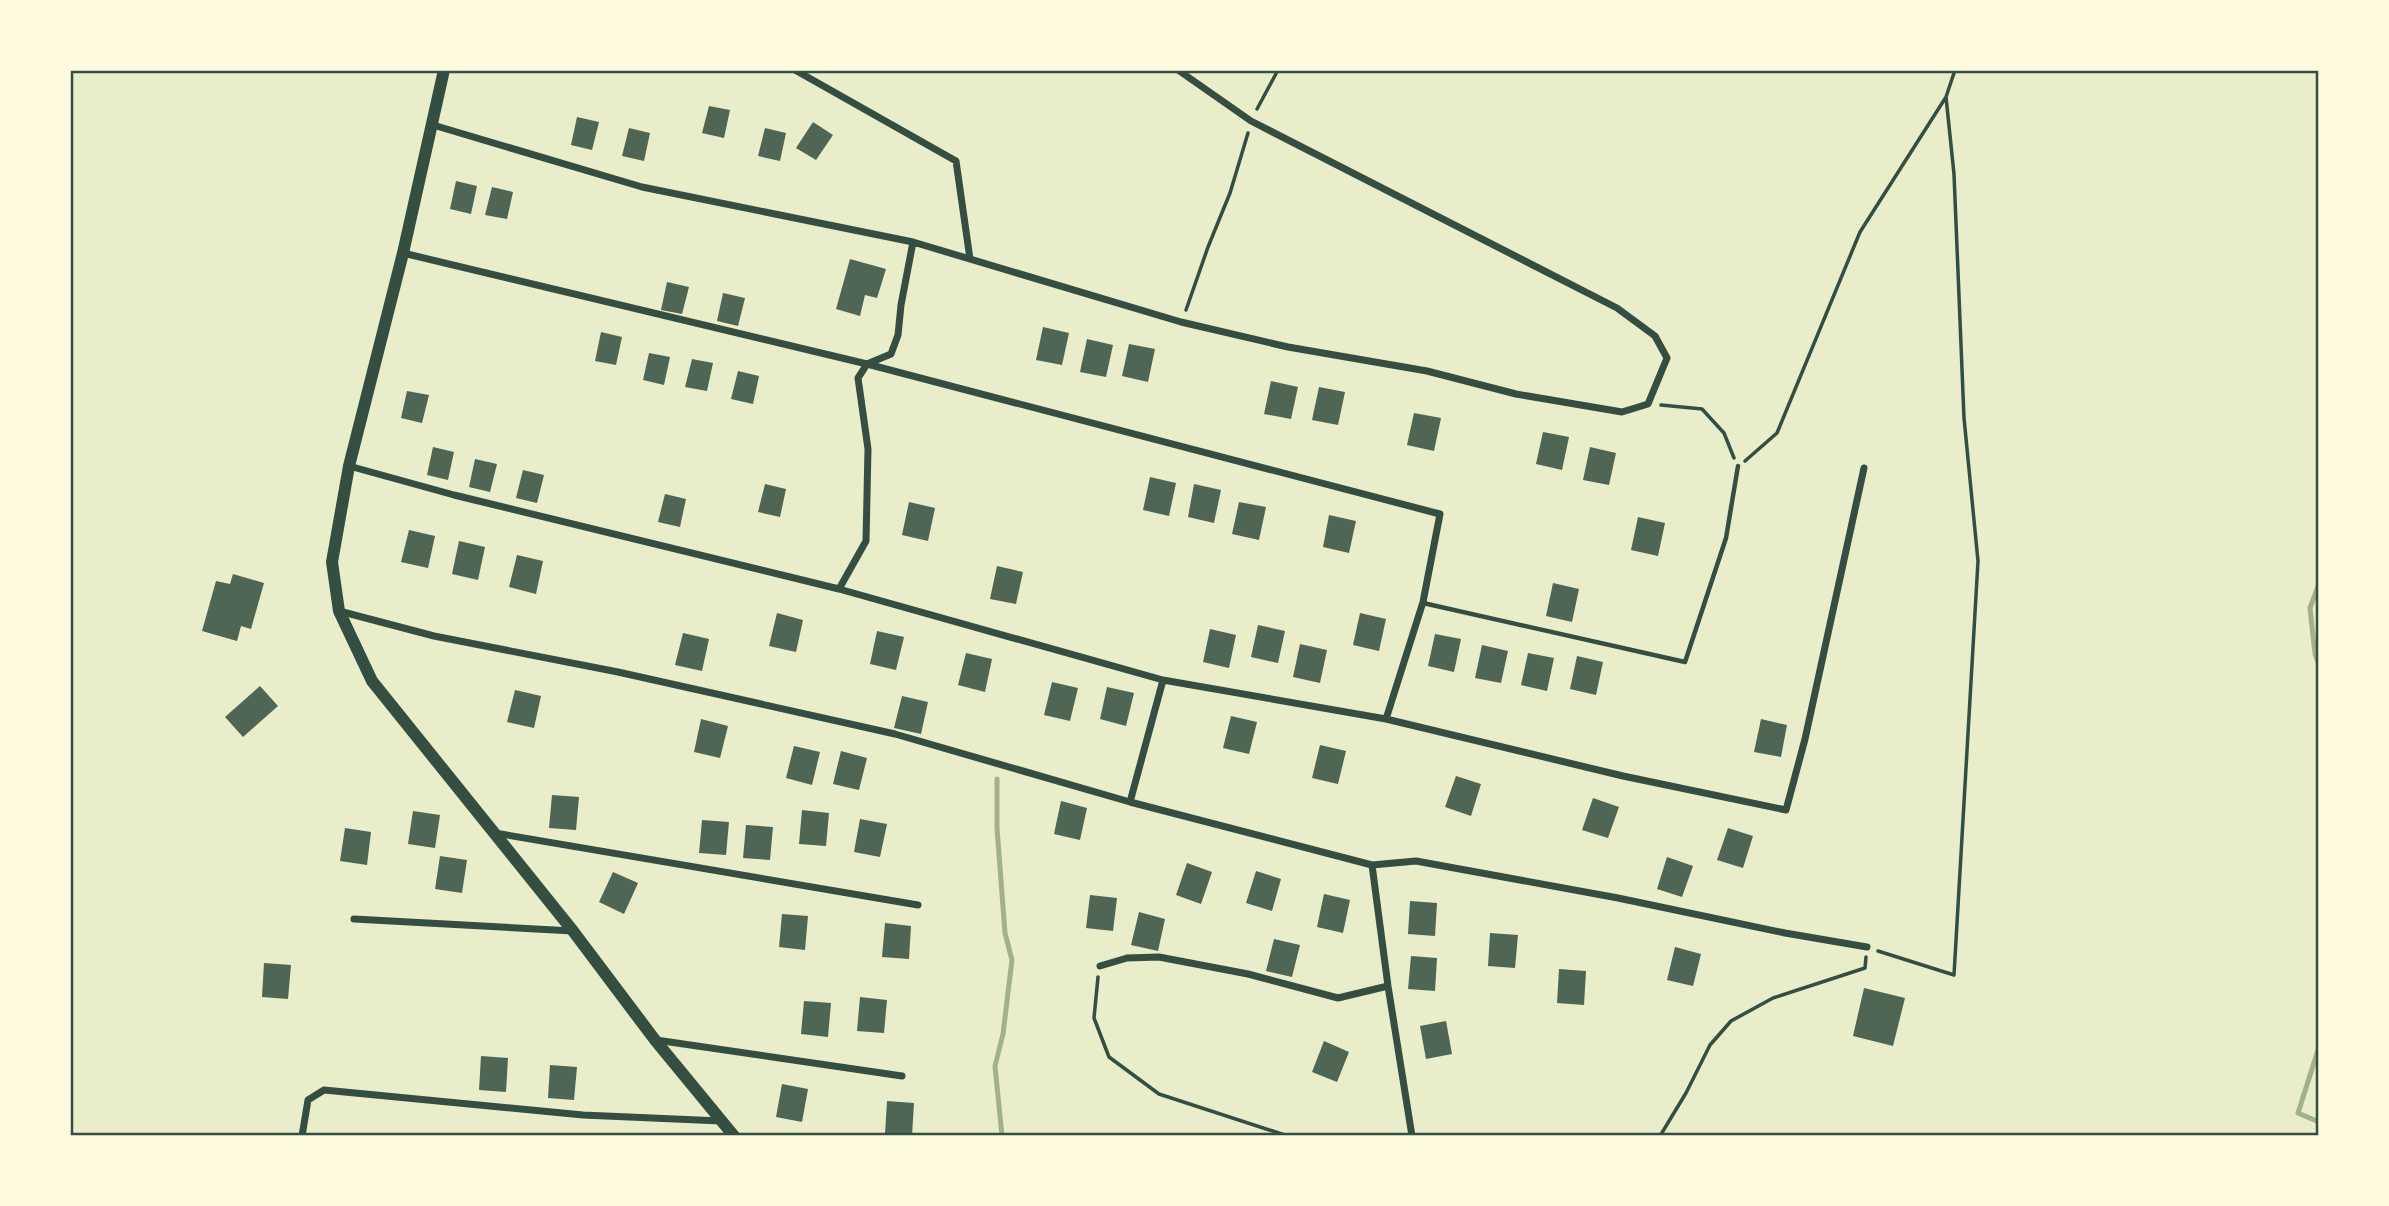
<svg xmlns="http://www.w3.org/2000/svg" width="2389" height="1206" font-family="'Exo 2',sans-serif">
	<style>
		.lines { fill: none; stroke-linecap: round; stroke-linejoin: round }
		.stream { stroke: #a3b18a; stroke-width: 5 }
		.building { fill: #4f6655 }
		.path { stroke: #344e41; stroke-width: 3.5 }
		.service { stroke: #344e41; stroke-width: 4.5 }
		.minor { stroke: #344e41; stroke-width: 7 }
		.tertiary { stroke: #344e41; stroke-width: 12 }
		.neatline { fill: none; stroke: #344e41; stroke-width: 2.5 }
	</style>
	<rect width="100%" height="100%" fill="#e9edc9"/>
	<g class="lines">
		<path class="stream" d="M2319 584 2310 608 2315 654 2319 665
			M997 779V828L1005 933 1012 960 1003 1034 995 1066 1002 1136
			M2319 1047 2298 1113 2319 1122"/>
	</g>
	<path class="building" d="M709 106 730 110 724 138 702 133Z
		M577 117 599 122 592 150 571 145Z
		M813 122 833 135 816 160 796 148Z
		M629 128 650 133 644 161 622 156Z
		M765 128 786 133 780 161 758 156Z
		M456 181 477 186 471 214 450 209Z
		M492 187 513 192 507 219 485 215Z
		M850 259 886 269 877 298 865 295 860 316 836 309Z
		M667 282 689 287 682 314 661 310Z
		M723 293 745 298 738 326 717 321Z
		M1043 327 1069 333 1062 365 1036 360Z
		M601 332 622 337 616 365 595 361Z
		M1087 339 1113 345 1106 377 1080 372Z
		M1129 344 1155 349 1148 382 1122 376Z
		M649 353 670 357 664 385 643 380Z
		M692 359 713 363 707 391 685 387Z
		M738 371 759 376 753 404 731 399Z
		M1271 381 1298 387 1291 419 1264 414Z
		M1319 387 1345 392 1338 425 1312 420Z
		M407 391 429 395 422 423 401 418Z
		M1414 413 1441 418 1434 451 1407 445Z
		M1543 432 1569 437 1562 470 1536 464Z
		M433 447 454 452 448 480 427 475Z
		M1590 447 1616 453 1609 485 1583 480Z
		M475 459 497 464 490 492 469 487Z
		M523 470 544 475 537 503 516 498Z
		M1150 477 1176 483 1169 516 1143 510Z
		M765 484 786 489 780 517 758 512Z
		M1194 484 1221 490 1214 523 1188 517Z
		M665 494 686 499 680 527 658 522Z
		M909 502 935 508 928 541 902 535Z
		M1239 502 1266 507 1259 540 1232 534Z
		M1329 515 1356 521 1349 553 1323 547Z
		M1638 517 1665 523 1658 556 1631 550Z
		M409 530 435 536 428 568 401 562Z
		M459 541 485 547 478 580 452 574Z
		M517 555 543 561 536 594 509 587Z
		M997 566 1023 572 1016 604 990 599Z
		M233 574 264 583 251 629 241 626 237 641 202 631 216 581 230 584Z
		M1553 583 1579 589 1572 622 1546 616Z
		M777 613 803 620 796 652 769 646Z
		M1360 613 1386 619 1379 651 1353 645Z
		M1258 625 1285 631 1278 663 1251 657Z
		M1210 629 1236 635 1229 668 1203 662Z
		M877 631 904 637 896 670 870 664Z
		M683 633 709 639 702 671 675 665Z
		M1435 634 1461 639 1454 672 1428 666Z
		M1300 644 1327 650 1320 683 1293 677Z
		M1482 645 1508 651 1501 683 1475 678Z
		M966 653 992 659 985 692 958 685Z
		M1528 653 1554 658 1547 691 1521 685Z
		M1577 656 1603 662 1596 695 1570 689Z
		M1052 682 1078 688 1070 721 1044 715Z
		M260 686 278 706 243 737 225 717Z
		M1107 687 1134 693 1126 726 1100 719Z
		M515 690 541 696 534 728 507 722Z
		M902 696 928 702 921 734 894 728Z
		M1231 716 1257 722 1249 754 1223 748Z
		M701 719 728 726 720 758 694 752Z
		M1761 719 1787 725 1781 757 1754 752Z
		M1320 745 1346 751 1338 784 1312 778Z
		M794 746 820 752 812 785 786 778Z
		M841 751 867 758 859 790 833 784Z
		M1456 776 1481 784 1471 816 1445 807Z
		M552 795 579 797 576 830 549 828Z
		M1593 798 1619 807 1608 838 1582 830Z
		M1061 801 1087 808 1080 840 1054 834Z
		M802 810 829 813 826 846 799 844Z
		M413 811 440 815 435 848 408 844Z
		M860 819 887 824 880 857 854 852Z
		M702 820 729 822 726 855 699 853Z
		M746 825 773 827 770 860 743 858Z
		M345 828 371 832 367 865 340 861Z
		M1728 828 1753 836 1743 868 1717 860Z
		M440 856 467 860 462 893 435 889Z
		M1667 857 1693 866 1682 897 1657 889Z
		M1187 863 1212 872 1201 904 1176 895Z
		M1256 871 1281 879 1272 911 1246 903Z
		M613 872 638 883 624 914 599 902Z
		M1324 894 1350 900 1343 933 1317 927Z
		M1090 895 1117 898 1113 931 1086 928Z
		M1410 901 1437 903 1435 936 1408 934Z
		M1139 912 1165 919 1158 951 1131 945Z
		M782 914 808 916 805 950 779 947Z
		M885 923 911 926 909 959 882 957Z
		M1490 933 1518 935 1515 968 1488 966Z
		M1274 939 1300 945 1292 977 1266 971Z
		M1675 947 1701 954 1693 986 1667 980Z
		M1411 956 1437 958 1435 991 1408 989Z
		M264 963 291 965 288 999 262 997Z
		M1559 969 1586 971 1584 1005 1557 1003Z
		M1864 988 1905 998 1893 1046 1853 1036Z
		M860 997 887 1000 884 1033 857 1031Z
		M804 1001 831 1003 828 1037 801 1034Z
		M1446 1021 1452 1054 1426 1059 1420 1026Z
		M1324 1041 1349 1052 1337 1082 1312 1072Z
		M481 1056 508 1058 506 1092 479 1090Z
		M550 1065 577 1067 574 1100 548 1098Z
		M782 1084 808 1089 802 1122 776 1117Z
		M887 1101 914 1103 912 1136 885 1134Z"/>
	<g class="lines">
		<path class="path" d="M1257 109 1278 70
			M1186 310 1208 247 1230 193 1248 133
			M1661 405 1702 409 1724 433 1734 458
			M1745 461 1777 433 1860 232 1946 97 1955 70
			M1878 951 1954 975 1978 561 1964 418 1954 174 1946 97
			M1098 977 1094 1018 1109 1057 1159 1094 1288 1136
			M1660 1136 1686 1093 1710 1045 1731 1021 1773 998 1865 968 1866 957"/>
		<path class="service" d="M1423 603 1685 662 1726 538 1738 466"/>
		<path class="minor" d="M795 70 956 161 970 259
			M433 125 642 187 913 242 1181 322 1288 347 1427 371 1516 394 1622 412 1648 404 1667 358 1655 336 1617 308 1251 121 1178 70
			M403 253 867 364 1440 514 1423 602 1386 719
			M349 466 454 495 839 589 1163 680 1386 719 1623 776 1786 810 1805 739 1864 468
			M839 589 866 541 868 449 858 378 867 364 891 354 898 335 901 305 913 242
			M339 611 434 636 618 672 895 734 1130 802 1372 865 1416 861 1618 898 1785 933 1867 947
			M1130 802 1163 680
			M495 833 918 905
			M1372 865 1388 986 1412 1136
			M354 919 573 931
			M1100 966 1127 958 1159 957 1248 974 1338 998 1388 986
			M656 1040 902 1076
			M302 1136 308 1100 324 1090 583 1115 721 1121"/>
		<path class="tertiary" d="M444 70 403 253 349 466 332 562 339 611 372 681 573 931 655 1040 734 1136"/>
	</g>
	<rect width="2389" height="1206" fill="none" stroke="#fefae0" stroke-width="144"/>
	<rect x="72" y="72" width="2245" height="1062" class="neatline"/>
</svg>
